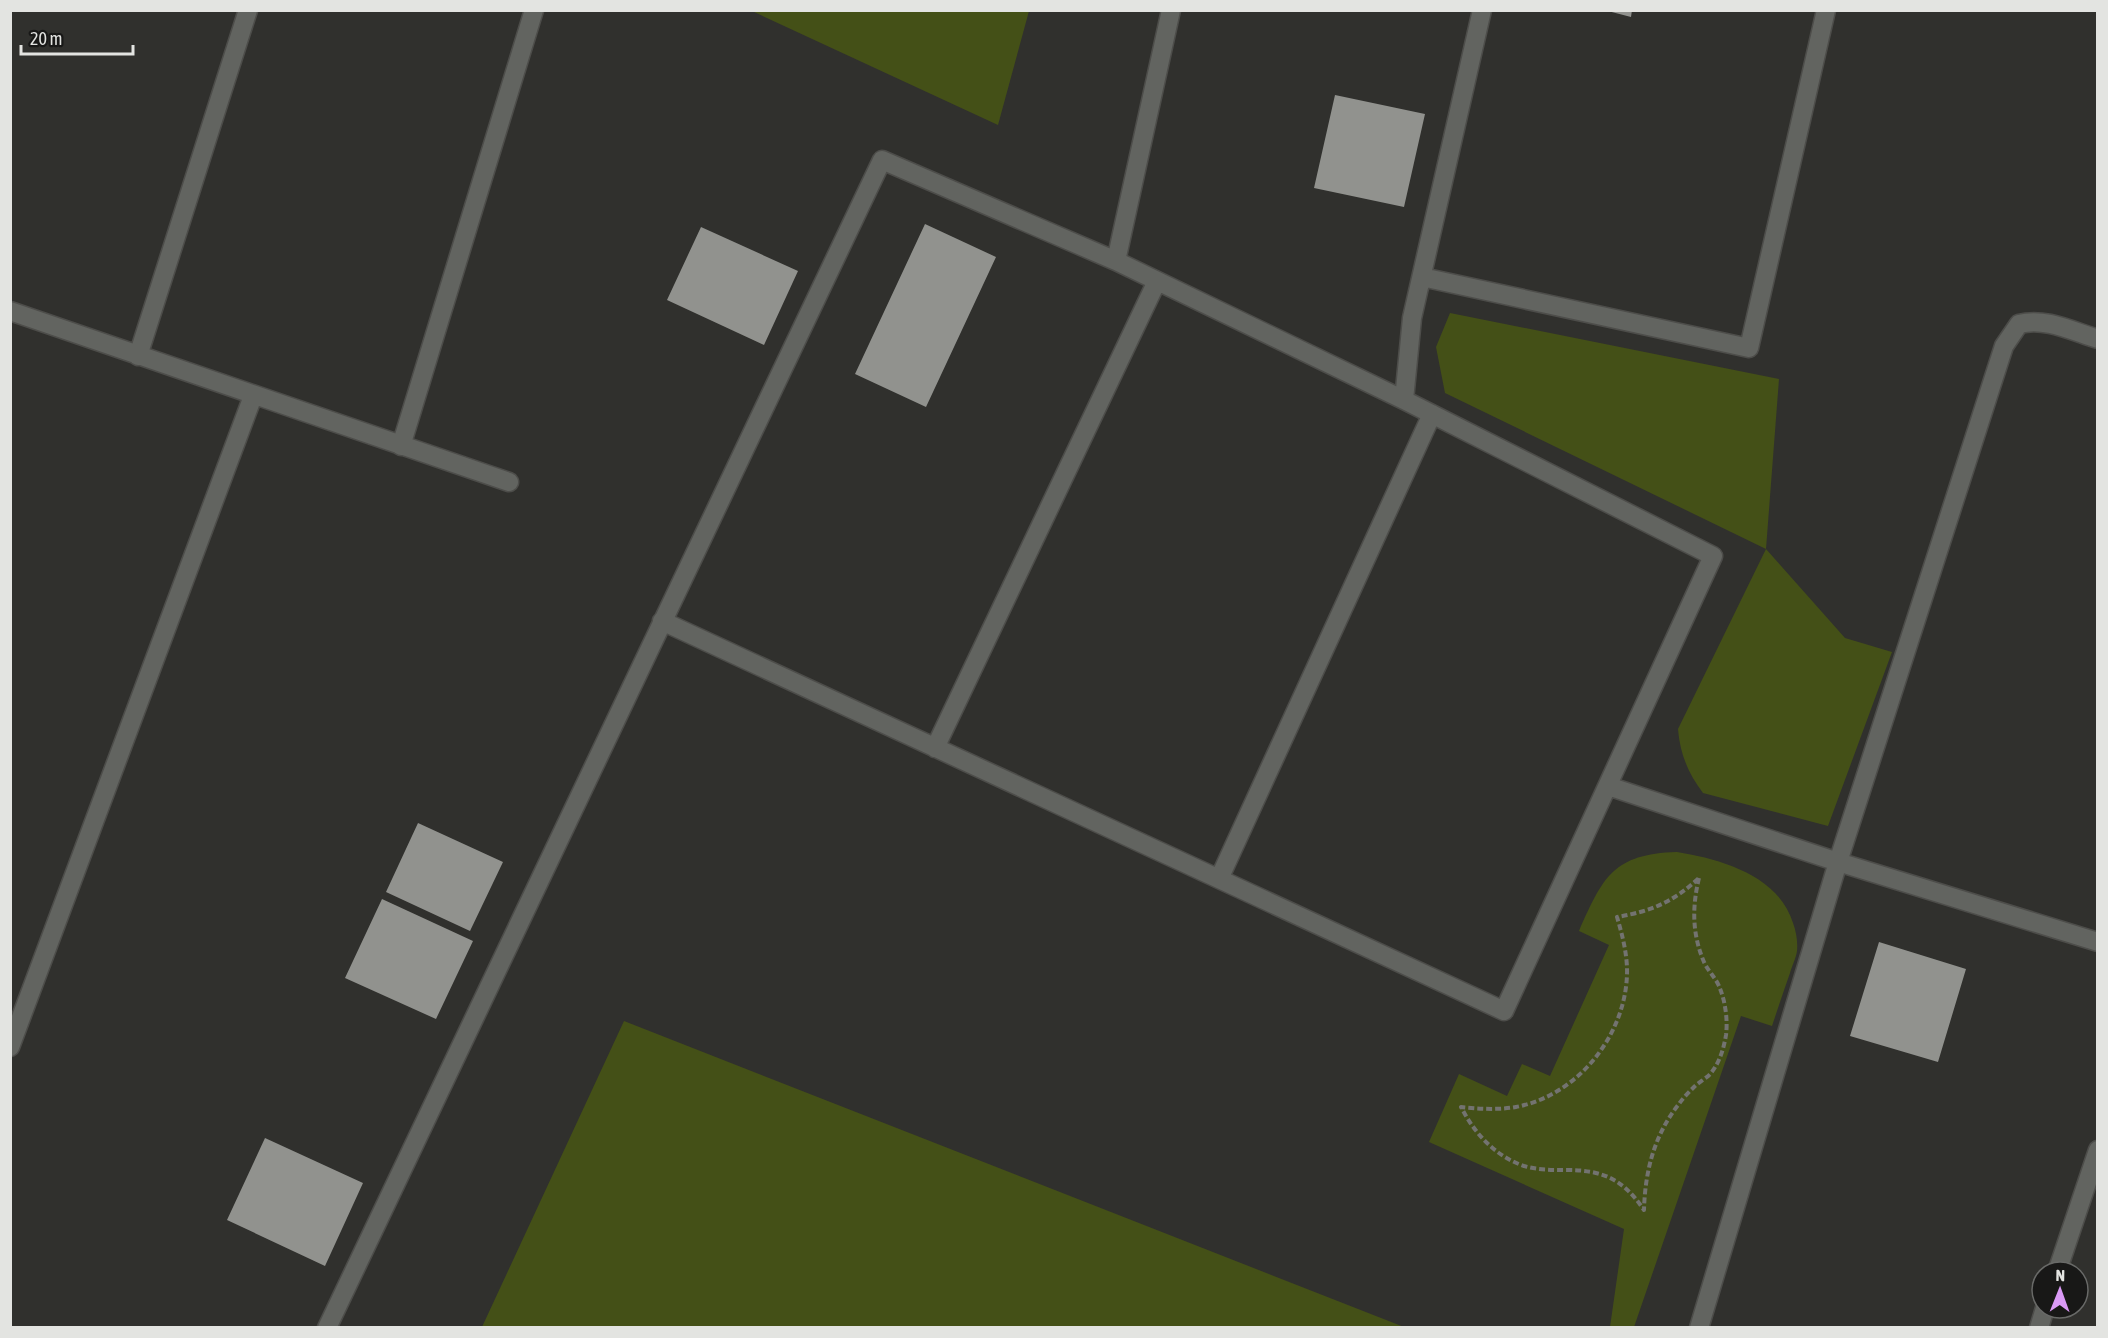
<svg xmlns="http://www.w3.org/2000/svg" width="2108" height="1338" font-family="'Asap Condensed',sans-serif">
	<style>
		.green { fill: #445017 }
		.building { fill: #91928e }
		.lines { fill: none; stroke-linecap: round; stroke-linejoin: round }
		.minor-casing { stroke: #4d4d4a; stroke-width: 21 }
		.path { stroke: #737370; stroke-width: 4; stroke-dasharray: 6 3; stroke-linecap: butt }
		.minor { stroke: #626460; stroke-width: 18 }
	</style>
	<rect width="100%" height="100%" fill="#30302d"/>
	<path class="green" d="M752 11 1029 10V11L998 125Z
		M1450 313 1779 379 1766 549 1845 638 1892 652 1828 826 1703 793C1688 773 1680 754 1678 729L1766 549 1445 393 1436 347Z
		M1677 852C1721 859 1779 876 1793 923 1796 931 1798 942 1797 951 1796 958 1792 966 1790 973 1784 990 1778 1008 1772 1026L1741 1016 1634 1327H1610L1624 1229 1429 1142 1459 1074 1507 1096 1522 1064 1550 1076 1609 945 1579 931C1603 877 1613 854 1677 852Z
		M624 1021 1404 1327H482Z"/>
	<path class="building" d="M1604 10H1632L1631 17Z
		M1335 95 1425 114 1404 207 1314 188Z
		M925 224 996 257 926 407 855 374Z
		M701 227 798 271 764 345 667 300Z
		M418 823 503 862 470 931 386 892Z
		M382 899 473 941 436 1019 345 978Z
		M1879 942 1966 969 1938 1062 1850 1036Z
		M265 1138 363 1183 325 1266 227 1220Z"/>
	<g class="lines">
		<g class="minor-casing">
			<path id="minor" d="M1116 261 1171 10
				M1422 277 1749 348 1826 10
				M10 311 509 482
				M138 356 248 10
				M1404 400 1412 318 1482 10
				M401 446 534 10
				M935 748 1157 281
				M1608 786 1838 862 2098 942
				M1219 879 1432 414
				M10 1047 253 396
				M2057 1272 2098 1150
				M327 1328 882 160 1116 261 1404 400 1713 556 1504 1011 662 621
				M1699 1328 1838 862 2004 346 2019 324C2045 317 2072 331 2098 339
				M2039 1328 2045 1308"/>
		</g>
		<path class="path" d="M1699 878C1692 907 1692 934 1704 962 1708 971 1715 977 1719 986 1725 1000 1728 1019 1726 1035 1724 1047 1720 1062 1711 1073 1707 1078 1699 1082 1694 1087 1689 1092 1683 1098 1679 1104 1654 1135 1645 1172 1644 1210 1623 1179 1603 1170 1566 1170 1552 1170 1538 1170 1524 1166 1495 1156 1475 1134 1461 1107 1480 1109 1498 1110 1516 1107 1580 1095 1629 1031 1627 967 1626 949 1622 934 1617 917 1652 911 1673 902 1699 878Z"/>
		<use href="#minor" class="minor"/>
	</g>
	<rect width="2108" height="1338" fill="none" stroke="#e3e4e1" stroke-width="24"/>
	<g transform="translate(2060 1290) rotate(1)"><circle r="28" fill="#181817" stroke="#696a68" stroke-width="1.5"/>
	<path d="M0-4.5L10 22L0 15L-10 22Z" fill="#da9af6"/>
	<text y="-9" font-size="16" font-weight="bold" text-anchor="middle" fill="#e3e4e1">N</text>
	</g>
	<path d="M21 45v9h112v-9" fill="none" stroke="#e3e4e1" stroke-width="3"/>
	<text x="30" y="45" font-size="18" fill="#e3e4e1" stroke="#181817" stroke-width="4.5" paint-order="stroke">20 m</text>
</svg>
